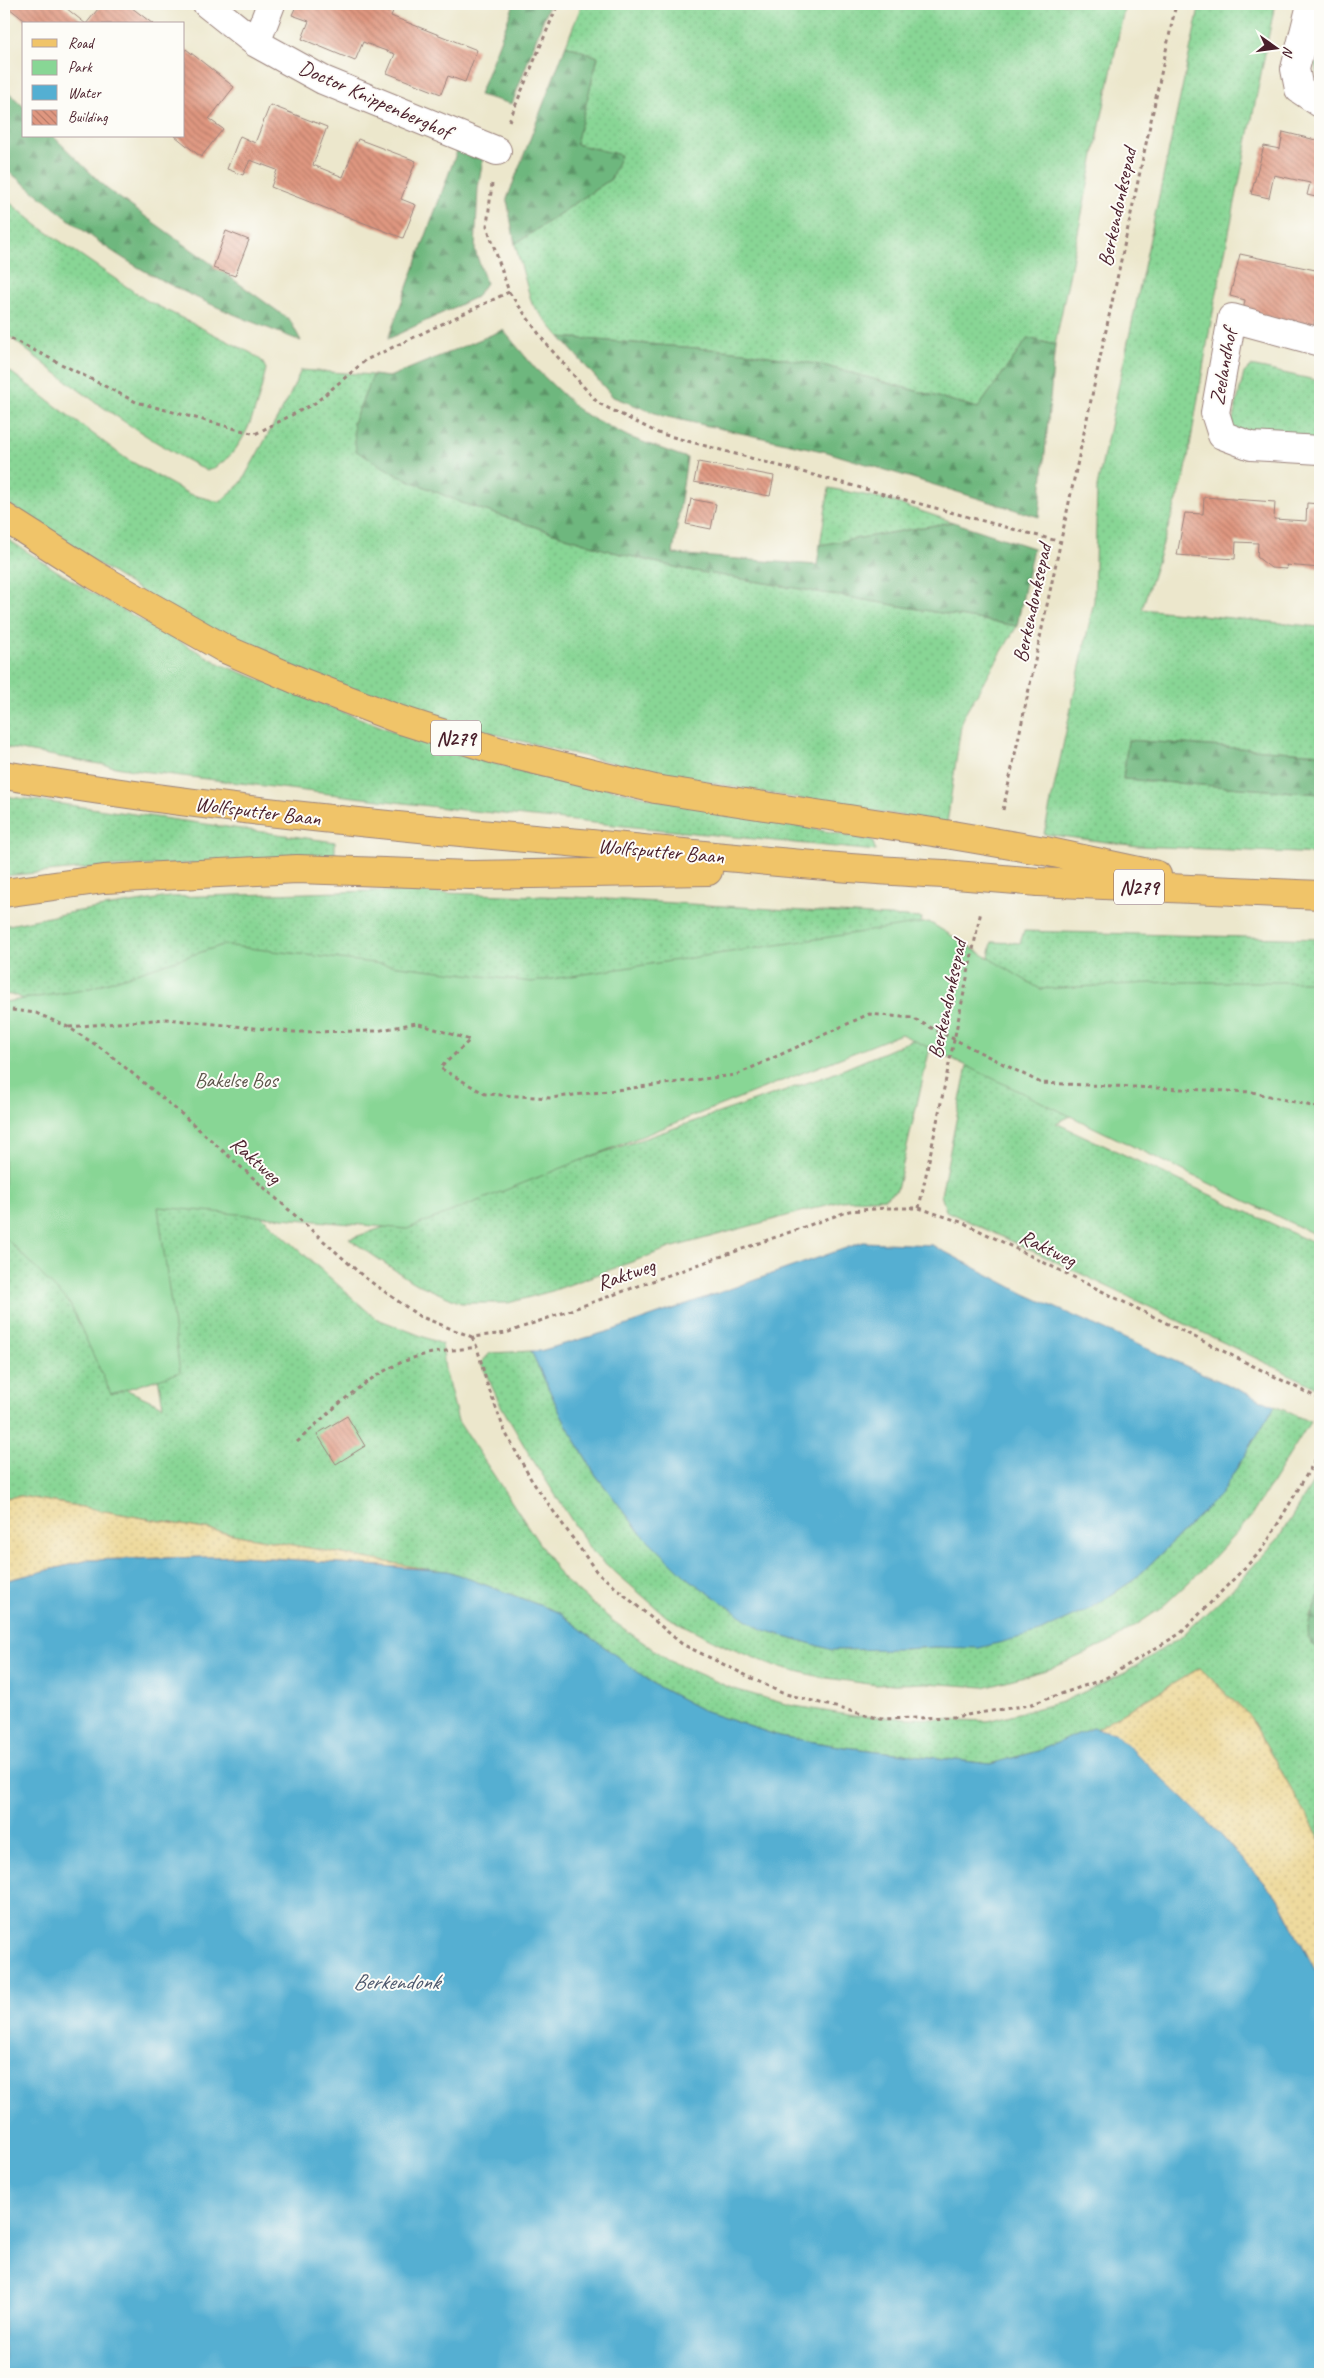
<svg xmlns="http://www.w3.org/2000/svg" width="1324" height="2378" font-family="Caveat,sans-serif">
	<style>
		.grass { fill: url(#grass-dots); stroke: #697a60 }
		.forest { fill: url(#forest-firs); stroke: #5c6b54 }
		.sand { fill: url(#sand-dots); stroke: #9c7c64 }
		.park { fill: #88d695; stroke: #697a60 }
		.water { fill: #54afd2; stroke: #4f677e }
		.building { fill: url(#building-back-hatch) }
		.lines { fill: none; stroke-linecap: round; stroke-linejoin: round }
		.minor-casing { stroke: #9b837c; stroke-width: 30 }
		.primary-casing { stroke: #9b837c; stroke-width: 30 }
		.path { stroke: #9b837c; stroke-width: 3; stroke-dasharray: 4 4; stroke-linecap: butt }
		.minor { stroke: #fff; stroke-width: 28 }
		.primary { stroke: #f0c469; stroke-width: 28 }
		.primary-bridge-casing { stroke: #9b837c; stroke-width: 30; stroke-linecap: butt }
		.primary-bridge { stroke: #f0c469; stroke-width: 28 }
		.labels { text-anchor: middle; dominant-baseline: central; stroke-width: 4; stroke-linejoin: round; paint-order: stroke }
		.shield { fill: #fdfcf7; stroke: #806168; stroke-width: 1 }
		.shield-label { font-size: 20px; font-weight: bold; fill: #4a1f2b }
		.street-label { font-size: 21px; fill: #4a1f2b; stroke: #fdfcf7 }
		.park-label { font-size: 21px; fill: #5d564b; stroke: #fdfcf7 }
		.water-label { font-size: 22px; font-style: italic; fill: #4e596e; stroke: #fdfcf7 }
	</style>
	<defs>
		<pattern id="grass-dots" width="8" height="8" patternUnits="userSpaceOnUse" patternTransform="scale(1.25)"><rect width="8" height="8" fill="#88d695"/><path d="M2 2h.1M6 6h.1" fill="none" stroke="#77b781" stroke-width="1.8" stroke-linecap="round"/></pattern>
		<pattern id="forest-firs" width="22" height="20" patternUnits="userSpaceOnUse" patternTransform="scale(1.25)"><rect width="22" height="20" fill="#6eb77e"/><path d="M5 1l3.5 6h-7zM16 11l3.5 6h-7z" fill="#5c9467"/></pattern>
		<pattern id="sand-dots" width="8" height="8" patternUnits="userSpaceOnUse" patternTransform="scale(1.25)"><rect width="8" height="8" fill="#eeda9e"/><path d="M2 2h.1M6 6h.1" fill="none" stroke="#cebb88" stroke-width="1.8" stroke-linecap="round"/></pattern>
		<pattern id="building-back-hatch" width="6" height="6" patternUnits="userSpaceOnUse" patternTransform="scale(1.25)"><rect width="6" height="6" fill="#df9780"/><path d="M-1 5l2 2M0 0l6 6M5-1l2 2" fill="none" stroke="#b77b69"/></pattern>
	</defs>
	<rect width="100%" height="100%" fill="#fdfcf7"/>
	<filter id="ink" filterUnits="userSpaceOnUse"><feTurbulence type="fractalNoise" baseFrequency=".02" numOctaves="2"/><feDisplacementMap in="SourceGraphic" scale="10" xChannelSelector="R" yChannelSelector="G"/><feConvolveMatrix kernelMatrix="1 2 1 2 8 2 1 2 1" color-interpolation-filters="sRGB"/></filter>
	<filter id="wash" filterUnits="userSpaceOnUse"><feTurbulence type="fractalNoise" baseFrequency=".0096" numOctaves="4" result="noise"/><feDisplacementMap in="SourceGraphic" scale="20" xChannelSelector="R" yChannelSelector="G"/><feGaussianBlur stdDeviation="1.12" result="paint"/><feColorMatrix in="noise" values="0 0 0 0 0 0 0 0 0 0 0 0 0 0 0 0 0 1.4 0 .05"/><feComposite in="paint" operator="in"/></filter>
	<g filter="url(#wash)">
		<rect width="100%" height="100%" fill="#ece7cc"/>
		<path class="grass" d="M582 4H1125L1055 345 1028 338 978 408 826 366 746 352 560 337 532 304 515 244 611 179 620 155 575 144 598 57 566 45Z
			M1200 4H1275L1210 327 1185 475 1142 609 1320 627V754L1128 740 1123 779 1320 794V854L1138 846 1044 834 1094 601 1097 487Z
			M1314 28 1320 30V79L1311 56Z
			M4 198 41 228 146 300 251 353 262 361 266 369C257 406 246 456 207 471 133 432 68 384 4 332Z
			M1251 366 1320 381V445L1241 443 1231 427 1244 373Z
			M4 367 125 458 189 494 220 502 241 483 288 399 301 370 373 375 353 423 397 475 462 503 609 551 683 569 1017 626 962 719 947 823C705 784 462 745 238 643 155 605 79 551 4 501Z
			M829 488 885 499 953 522 820 545Z
			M4 537 87 590 222 665 416 740 494 763 647 797 872 840 876 851 453 809 133 770 4 747Z
			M4 796 335 842V859L100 867 4 876Z
			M374 891 574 897 922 918 918 940 784 981 68 1021 17 996 4 994V926L73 912 169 897Z
			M1024 931 1320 939V1000L1056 1123 1320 1246V1389L1048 1258 946 1211 941 1195 992 942 1020 943Z
			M934 1031 897 1190 885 1198 841 1201 670 1248 552 1291 508 1303H461L411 1281 349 1239 830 1075Z
			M119 1148 219 1178 375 1318 442 1344 445 1369 458 1421 562 1578 613 1621 668 1660 731 1688 789 1705 854 1716 987 1721 1062 1702 1125 1673 1181 1637 1232 1589 1278 1539 1320 1471V1594L1309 1617 1317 1649 1320 1650V1839L1250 1717 1200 1668 1096 1729 1092 1728 1038 1751 990 1764 844 1747 779 1736 706 1712 655 1685 558 1612 448 1571 425 1569 21 1496 4 1498V1207L68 1233 125 1389 163 1406Z
			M531 1351 562 1417 595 1474 639 1531 903 1649 935 1647 1090 1609 1135 1579 1220 1495 1275 1406 1310 1422 1250 1518 1207 1565 1160 1609 1109 1643 1050 1669 984 1687 926 1683 876 1685 820 1677 773 1665 727 1647 667 1617 592 1552 529 1454 500 1404 481 1363 490 1353Z"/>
		<path class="forest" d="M514 4H549L512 104 479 95Z
			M566 45 598 57 576 144 621 155 611 179 515 244 507 199Z
			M4 88 24 107V136H53L107 189 290 320 301 341C233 315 164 287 103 245 69 221 37 193 4 168Z
			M464 132 486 141 478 188 475 250 486 283 476 297 388 339Z
			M503 330 535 368 581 412 629 437 687 458 673 554 817 565 820 545 953 522 1033 548 1017 626 683 569 609 551 462 503 397 475 356 451 353 423 373 375 389 377Z
			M560 337 746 352 826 366 978 408 1028 338 1055 345 1039 517 827 452 663 416 613 397Z
			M1128 740 1320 754V794L1123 779Z
			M1320 1594V1650C1297 1641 1313 1609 1320 1594Z"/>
		<path class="sand" d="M21 1496 425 1569 242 1556 89 1560 4 1581V1498Z
			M1200 1668 1250 1717 1320 1839V1980L1280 1901 1218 1832 1115 1734 1096 1729Z"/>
		<path class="park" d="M929 922 1040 989 1169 982H1320V1237L901 1034 407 1229 158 1207 180 1372 111 1394 70 1304 4 1236V1002L84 990 223 945 532 982Z"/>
		<path class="water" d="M863 1242 932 1245 1025 1294 1275 1406 1220 1495 1135 1579 1090 1609 1037 1633 979 1648 935 1647 903 1649 832 1650 761 1629 688 1579 639 1531 595 1474 562 1417 531 1351H540L613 1330Z
			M242 1556 448 1571 558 1612 655 1685 706 1712 779 1736 844 1747 990 1764 1038 1751 1092 1728 1115 1733 1218 1832 1280 1901 1320 1980V2374H4V1581L89 1560Z"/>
		<g id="blocks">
			<path class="building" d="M4 4H61L86 24 102 4H127L153 24H29Z
				M297 4H363L375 8 377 4H396L391 16 477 50 465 82 448 76 441 94 387 73 395 54 378 48 363 42 355 61 302 39 309 21 292 15Z
				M186 49 234 87 209 119 223 129 201 157 175 136H184V52Z
				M270 105 327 127 313 165 343 177 358 139 416 161 401 199 416 205 403 238 271 187 277 170 250 160 243 175 227 169 240 136 255 143Z
				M1283 132 1320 141V198L1307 195 1310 183 1274 175 1269 198 1251 194 1264 146 1280 149Z
				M226 231 249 240 235 276 213 268Z
				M1240 254 1320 271V316H1316L1312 332 1242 317 1245 300 1230 296Z
				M698 462 774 476 770 496 694 482Z
				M1204 497 1275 502 1274 519 1306 521 1307 503 1320 504V568L1286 565 1287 569 1271 568 1257 557 1258 543 1236 542 1235 559 1177 555 1185 513 1203 514Z
				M691 499 716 504 711 529 686 524Z
				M347 1416 365 1446 336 1464 317 1434Z"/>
		</g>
	</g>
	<g filter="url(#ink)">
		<use href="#blocks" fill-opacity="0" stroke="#9b837c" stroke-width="1"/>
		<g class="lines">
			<g class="minor-casing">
				<path id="minor" d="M207 4 256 43 323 80 497 151
					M1320 4 1309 13 1295 69 1299 89 1320 103
					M256 43 271 4
					M1320 342 1232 318 1215 413 1222 435 1251 446 1320 450"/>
			</g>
			<g class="primary-casing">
				<path id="primary" d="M4 517 95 575 225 649 299 681 398 719 498 751 655 789 952 835
					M4 775C195 807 387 826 580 843 701 854 822 868 944 874
					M1045 851 1157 875
					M1038 882 1320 895
					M4 893 104 879 297 869 471 875 708 871"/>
			</g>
			<path class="path" d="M509 121 558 4
				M509 292 547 345 598 403 658 433 1061 542
				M4 335 136 402 255 434 315 403 366 360 509 292 487 226 492 184
				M1003 810 1176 4
				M4 1009 36 1013 68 1027 104 1050 184 1116 364 1277 419 1316 472 1337 506 1333 849 1211 886 1208H919L964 1223 1320 1399
				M69 1027 166 1019 294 1032 377 1031 416 1023 470 1040 440 1068 485 1094 551 1098 736 1075 869 1014 912 1018 1041 1083 1252 1092 1320 1108
				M919 1208 981 911
				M472 1337 477 1347 487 1384 505 1432 532 1481 596 1571 682 1644 782 1693 881 1719 954 1717 1029 1705 1104 1679 1181 1633 1263 1549 1320 1452
				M297 1442C333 1409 367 1374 413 1358 433 1351 457 1350 477 1347"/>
			<use href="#minor" class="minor"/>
			<use href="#primary" class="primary"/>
			<g class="primary-bridge-casing">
				<path id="primary-bridge" d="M952 835 1045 851
					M944 874 1038 882"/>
			</g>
			<use href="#primary-bridge" class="primary-bridge"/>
		</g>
	</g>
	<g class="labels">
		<g class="shield">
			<rect x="431" y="720.5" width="50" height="35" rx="4"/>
			<rect x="1114" y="869.5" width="50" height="35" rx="4"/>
		</g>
		<g class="shield-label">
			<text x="456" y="738">N279</text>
			<text x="1139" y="887">N279</text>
		</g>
		<g class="street-label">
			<text transform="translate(375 99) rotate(24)">Doctor Knippenberghof</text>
			<text transform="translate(1117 207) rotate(-78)">Berkendonksepad</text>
			<text transform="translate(1223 367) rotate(-80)">Zeelandhof</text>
			<text transform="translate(1032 603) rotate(-78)">Berkendonksepad</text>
			<text transform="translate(258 811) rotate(7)">Wolfsputter Baan</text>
			<text transform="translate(661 851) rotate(5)">Wolfsputter Baan</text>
			<text transform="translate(947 999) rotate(-78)">Berkendonksepad</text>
			<text transform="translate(256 1160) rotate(42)">Raktweg</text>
			<text transform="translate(1048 1248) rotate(26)">Raktweg</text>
			<text transform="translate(626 1274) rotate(-19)">Raktweg</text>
		</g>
		<g class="park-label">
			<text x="236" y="1080">Bakelse Bos</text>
		</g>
		<g class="water-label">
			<text x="396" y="1982">Berkendonk</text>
		</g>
	</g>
	<rect width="1324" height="2378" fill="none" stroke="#fdfcf7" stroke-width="20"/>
	<rect x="22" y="22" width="162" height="115" fill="#fdfcf7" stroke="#b5a4a5"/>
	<rect x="32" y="39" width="25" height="8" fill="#f0c469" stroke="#b5a4a5"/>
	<text x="68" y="48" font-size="15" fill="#4a1f2b">Road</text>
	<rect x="32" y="60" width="25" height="15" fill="#88d695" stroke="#b5a4a5"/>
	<text x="68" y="72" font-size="15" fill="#4a1f2b">Park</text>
	<rect x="32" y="85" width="25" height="15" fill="#54afd2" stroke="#b5a4a5"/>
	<text x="68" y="98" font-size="15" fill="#4a1f2b">Water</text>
	<rect x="32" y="110" width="25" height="15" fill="url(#building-back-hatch)" stroke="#b5a4a5"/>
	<text x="68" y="122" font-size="15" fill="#4a1f2b">Building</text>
	<g transform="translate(1276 48) rotate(104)" stroke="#fdfcf7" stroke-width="4" paint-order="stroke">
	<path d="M0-4L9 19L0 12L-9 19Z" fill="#4a1f2b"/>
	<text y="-8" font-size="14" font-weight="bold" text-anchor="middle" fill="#4a1f2b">N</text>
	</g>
</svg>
